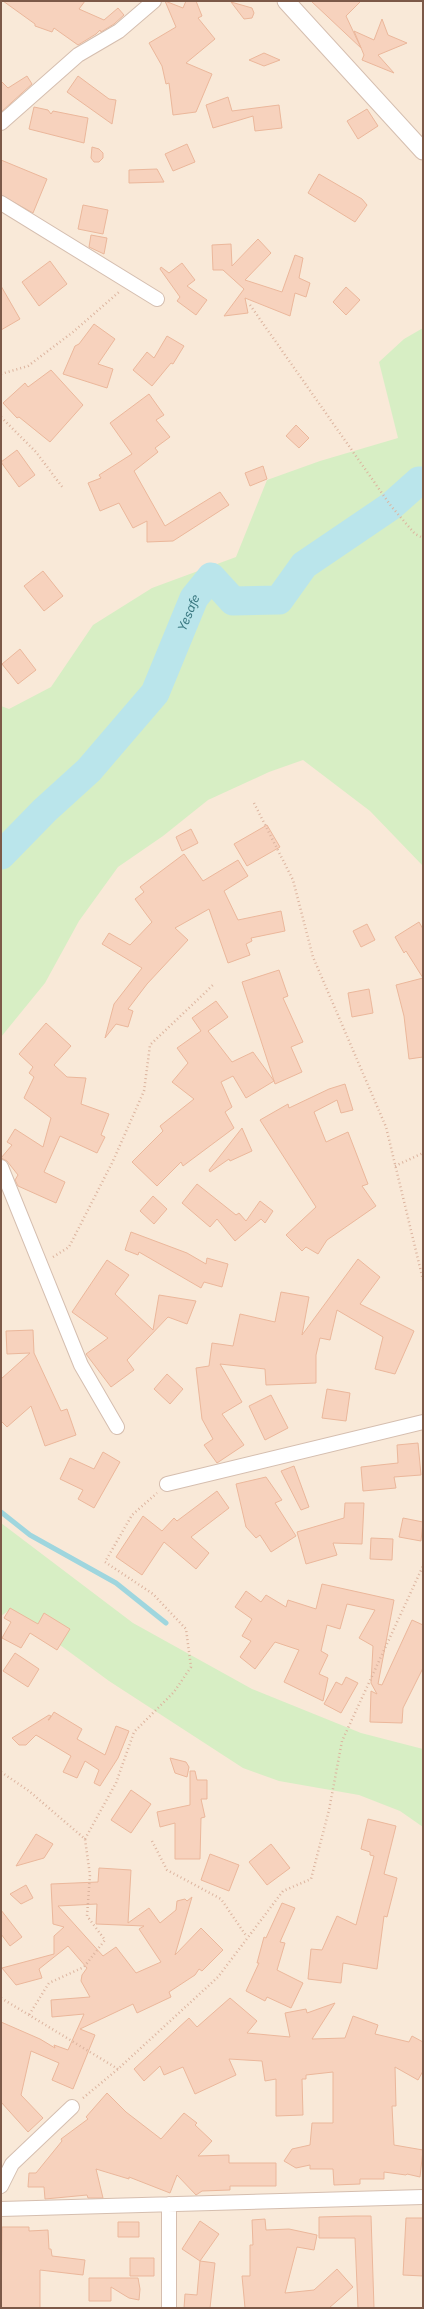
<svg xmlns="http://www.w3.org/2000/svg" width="424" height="2309" font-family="Inter,sans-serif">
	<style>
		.residential { fill: #f9e9d8 }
		.green { fill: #d7eec4 }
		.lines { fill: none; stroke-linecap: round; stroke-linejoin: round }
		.stream { stroke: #9fd6de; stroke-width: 5 }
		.river { stroke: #bae5eb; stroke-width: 29 }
		.building { fill: #f7d2bd; stroke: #ebb79b; fill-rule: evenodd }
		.minor-casing { stroke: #d5beaf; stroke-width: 16 }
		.tertiary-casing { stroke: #d5beaf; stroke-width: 19 }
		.path { stroke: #dcb49f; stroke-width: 2.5; stroke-dasharray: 1 3; stroke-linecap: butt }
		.minor { stroke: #fff; stroke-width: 14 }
		.tertiary { stroke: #fff; stroke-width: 17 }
		.labels { text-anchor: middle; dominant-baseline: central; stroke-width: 3; stroke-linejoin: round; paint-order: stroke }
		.water-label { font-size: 12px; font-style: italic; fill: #3a7982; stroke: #fff9f0 }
	</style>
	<rect width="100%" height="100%" fill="#fef5e8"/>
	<path class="residential" d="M1 1H423V2308H1Z"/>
	<path class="green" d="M423 328V866L370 811 303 760 269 772 208 800 163 836 118 867 79 921 45 983 1 1037V706L9 709 51 687 93 625 152 588 236 557 267 480 320 461 398 438 379 362 404 339Z
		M1 1523 133 1623 252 1689 361 1733 423 1749V1827L400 1811 359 1795 279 1781 243 1768 109 1681 11 1609 1 1616Z"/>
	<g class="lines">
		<path class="stream" d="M1 1512 30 1535 116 1583 166 1623"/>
		<path class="river" id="s1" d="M1 855 45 810 89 770 155 693 194 598 211 577 233 601 279 600 304 565 391 506 419 481H423"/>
	</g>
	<path class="building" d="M3 1H85L79 9 104 20 118 8 124 15 114 24 101 32 100 30 96 34 78 45 54 28 52 32 35 26V24Z
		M165 1 183 8 186 1H196L202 16 198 18 215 39 186 63 212 74 196 112 173 115 169 83 166 84 162 66 149 43 176 27Z
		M311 1H361L346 16 361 48Z
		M231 2 252 8 254 13 252 18 244 19Z
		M382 19 388 35 407 43 378 55 394 73 362 60 364 55 354 31 374 40Z
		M264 53 280 60 264 66 249 60Z
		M27 76 32 84 1 112V81L8 88Z
		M78 76 109 99 116 100 112 124 67 92Z
		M228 97 232 111 279 105 282 128 255 131 253 116 213 128 206 105Z
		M34 107 48 110 51 114 53 111 88 118 84 143 29 129Z
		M367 109 378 126 358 139 347 121Z
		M187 144 195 162 173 171 165 154Z
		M92 147 99 149 103 153V158L99 162H94L91 158Z
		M1 160 47 179 33 213 1 195Z
		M157 169 164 182 129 183V170Z
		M319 174 362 199 367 205 355 222 308 193Z
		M83 205 108 210 103 234 78 229Z
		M91 235 107 238 104 254 89 247Z
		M258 239 271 253 245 280 282 292 295 255 303 258 299 278 310 283 306 297 295 293 290 316 245 298 248 313 224 316 244 289 223 270H213L212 245 231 244 232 266Z
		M50 261 67 284 39 306 22 282Z
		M182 263 195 280 187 286 207 300 196 315 177 301 180 297 160 269 161 267 169 273Z
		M1 286 20 319 1 330Z
		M346 287 360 300 346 315 333 302Z
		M94 324 115 339 98 364 113 369 107 388 63 374 75 346 79 344Z
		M167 336 184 346 173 364 171 363 152 386 133 370 147 352 154 358Z
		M51 370 83 405 50 442 19 417 17 418 3 403 25 383 28 387Z
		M149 394 164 415 156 420 170 437 155 448 158 452 134 471 165 526 220 492 229 505 173 541 147 542V521L133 528 119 503 100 511 88 483 101 478 99 475 132 454 110 423Z
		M296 425 309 438 299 448 286 436Z
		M17 450 35 475 19 487 1 462Z
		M263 466 267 479 250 486 245 473Z
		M43 571 63 596 44 611 24 586Z
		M20 649 36 670 18 684 2 664Z
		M267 825 280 847 247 866 234 844Z
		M191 829 198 843 182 851 176 837Z
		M184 854 203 881 238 860 248 876 224 891 238 920 281 911 285 931 251 938 252 941 246 944 250 955 228 963 209 909 175 928 188 940 147 984 128 1009 133 1011 128 1027 116 1024 105 1038 114 1004 142 968 102 944 109 933 130 945 152 922 135 899 144 892 140 887Z
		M419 922 423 929V978L406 951 404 953 395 937Z
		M367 924 375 940 361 947 353 931Z
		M279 970 288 996 283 998 303 1042 291 1047 302 1072 275 1084 242 982Z
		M423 978V1057L409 1059 404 1016 396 985Z
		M369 989 373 1013 352 1017 348 993Z
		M216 1001 228 1017 208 1031 232 1062 253 1052 274 1081 246 1098 233 1076 221 1082 232 1107 225 1112 234 1128 183 1166 181 1162 157 1186 132 1162 163 1131 160 1126 194 1099 172 1082 188 1063 177 1048 201 1031 192 1018Z
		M46 1023 71 1046 54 1065 67 1077 86 1078 81 1104 109 1114 101 1135 105 1137 97 1153 60 1136 44 1172 65 1182 56 1203 18 1186 15 1180 18 1175 7 1161 1 1158 12 1145 7 1142 15 1129 43 1147 51 1118 24 1098 34 1077 29 1073 33 1067 19 1054Z
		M345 1084 353 1110 341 1113 337 1100 314 1112 326 1142 348 1132 368 1184 362 1186 376 1206 327 1240 318 1254 306 1247 302 1251 286 1235 316 1207 260 1120 288 1104 289 1108 329 1089Z
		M242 1128 252 1151 230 1161 229 1159 210 1172 209 1170Z
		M197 1184 236 1215 239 1213 246 1221 260 1201 273 1211 265 1223 261 1219 235 1241 217 1219 210 1227 182 1203Z
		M153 1196 167 1209 154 1224 140 1211Z
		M131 1232 187 1253 206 1264 207 1258 228 1264 222 1287 204 1282 201 1288 139 1252 138 1255 125 1250Z
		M358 1259 380 1277 360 1304 414 1331 395 1374 375 1369 383 1337 337 1310 330 1340 320 1338 316 1355V1383L266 1385 265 1369 220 1364 242 1402 222 1414 244 1445 217 1463 204 1445 213 1439 202 1419 196 1368 209 1366 212 1343 233 1346 240 1314 275 1322 281 1292 309 1297 302 1335Z
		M107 1260 129 1275 115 1294 153 1330 159 1295 196 1301 187 1324 168 1317 127 1360 134 1370 111 1387 86 1354 108 1338 72 1312Z
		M33 1330 34 1353 61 1411 67 1409 76 1435 45 1446 31 1406 7 1427 1 1421V1379L30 1353 7 1354 6 1331Z
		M167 1374 183 1389 170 1404 154 1389Z
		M327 1389 350 1393 346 1421 322 1418Z
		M271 1395 288 1428 265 1440 249 1406Z
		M418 1443 421 1475 394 1477 396 1488 363 1491 361 1467 398 1463 397 1445Z
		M103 1452 120 1462 94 1508 78 1499 83 1490 60 1479 70 1458 94 1469Z
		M294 1466 309 1507 301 1510 281 1471Z
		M266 1477 282 1500 275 1503 296 1536 271 1552 260 1535 256 1538 246 1527 236 1484Z
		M217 1491 229 1508 191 1537 209 1553 196 1569 164 1542 142 1575 116 1557 143 1516 162 1531 174 1518 177 1521Z
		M345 1503H364L362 1544 333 1543 337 1555 306 1564 297 1532 344 1518Z
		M403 1518 423 1522 421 1541 399 1537Z
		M371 1538 393 1539 392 1560 370 1559Z
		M322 1584 394 1600 378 1684 382 1685 412 1620 423 1625V1668L403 1708 402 1723 370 1722 371 1691 377 1694 371 1683 373 1646 359 1638 375 1610 347 1604 340 1629 327 1625 321 1651 328 1655 319 1674 328 1678 323 1701 284 1682 299 1650 275 1642 255 1669 240 1657 251 1641 242 1636 252 1619 235 1607 246 1591 261 1602 266 1595 286 1607 288 1600 316 1609Z
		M10 1608 38 1624 44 1613 70 1629 57 1650 30 1633 21 1648 2 1638 11 1622 4 1618Z
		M15 1653 39 1669 28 1687 3 1671Z
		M346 1677 358 1683 341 1713 324 1704 336 1682 342 1685Z
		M54 1712 82 1729 77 1739 105 1755 116 1726 129 1731 118 1758 100 1786 94 1783 99 1770 85 1761 77 1778 63 1772 71 1756 36 1735 26 1745H19L12 1738 49 1715 51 1716 48 1720H49Z
		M170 1758 186 1762 189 1767 187 1777 175 1773Z
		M190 1771H195L197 1780H207V1799H201L205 1817 201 1818 200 1859H175V1823L160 1827 157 1812 190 1805Z
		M131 1790 151 1804 131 1833 111 1820Z
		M368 1819 396 1826 384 1874 397 1878 387 1917 384 1916 377 1969 343 1963 341 1983 308 1979 311 1949 322 1950 337 1916 356 1925 374 1856 370 1855V1852L361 1849Z
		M36 1834 53 1844 44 1858 16 1866Z
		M271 1844 290 1868 267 1885 249 1862Z
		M210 1854 239 1865 229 1891 201 1880Z
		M99 1868 131 1870 128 1923 149 1908 160 1923 176 1910 177 1901 185 1899 187 1901 192 1897 175 1955 201 1928 223 1950 202 1971 199 1969 195 1975 169 1992 171 1997 137 2013 133 2004 80 2029 95 2035 73 2089 52 2080 59 2063 31 2051 21 2095 43 2118 28 2132 1 2102V2022L40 2039 55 2048 54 2045 68 2050 84 2014 52 2017 51 2000 90 1997 81 1981 82 1975 87 1968 68 1946 39 1969 42 1978 16 1985 2 1968 54 1954V1936L64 1927 53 1924 51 1884 98 1882ZM97 1904 96 1924 144 1926 139 1929 161 1962 136 1973 116 1947 103 1956 58 1906Z
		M26 1885 33 1898 21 1904 10 1894Z
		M282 1903 295 1908 280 1942 285 1943 277 1970 303 1983 291 2008 267 1997 265 2001 246 1991 259 1963H257L264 1937 266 1938Z
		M1 1910 22 1937 10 1946 1 1934Z
		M230 1998 257 2021 247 2033 290 2037 285 2013 306 2009 307 2013 335 2003 312 2039 345 2038 353 2016 378 2025 375 2034 409 2042 412 2036 423 2042V2071L418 2080 395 2067 396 2106H392L394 2145 423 2150 420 2177 407 2174 406 2175 384 2172V2179H360V2184L334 2185 333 2169H310V2165L296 2168 284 2161 292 2149 310 2145 312 2123H333V2072L306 2075V2079H302L303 2115 276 2116V2079L265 2081 262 2061 229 2059 236 2075 195 2094 183 2067 164 2075 160 2066 144 2081 134 2069 189 2018 197 2027Z
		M107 2093 126 2112 161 2139 184 2113 197 2123 195 2125 212 2141 198 2156 229 2155V2163H276V2186H230V2190L202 2191 196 2195 177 2175 170 2193 129 2177V2179L96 2169 103 2198H88L87 2195 45 2199 44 2187H28L29 2173H36L62 2141 61 2139 88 2119 86 2117Z
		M355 2216H371L374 2308H358L355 2238H319V2217Z
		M406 2218H423V2276L403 2275Z
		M265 2219 266 2230 289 2229 317 2235 314 2250 297 2247 285 2293 314 2290 337 2269 353 2287 329 2308H245L242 2276H250V2245H253L252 2220Z
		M200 2221 219 2234 200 2261 182 2249Z
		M118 2222H139V2237H118Z
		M2 2227H29V2231L48 2230 49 2249H51L52 2256 85 2260 83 2275 40 2270V2308H1Z
		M130 2258H154V2276H130Z
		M200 2261 215 2263 210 2308H184L185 2294 197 2295Z
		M89 2278H138L140 2289 139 2300 129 2298 111 2287V2301H89Z"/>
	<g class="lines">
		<g class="minor-casing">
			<path id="minor" d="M1 123 78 55 119 31 154 1
				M1 203 157 299
				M1 1167 81 1365 117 1427
				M167 1484 423 1422
				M1 2186 12 2164 72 2107
				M169 2204V2308
				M1 2209 423 2197"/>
		</g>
		<g class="tertiary-casing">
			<path id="tertiary" d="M286 1 423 151"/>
		</g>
		<path class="path" d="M250 305 391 506 415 534 423 538
			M1 374 28 366 73 332 119 292
			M1 417 36 452 63 488
			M254 803 293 880 313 957 386 1127 423 1280
			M395 1166 423 1153
			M53 1257 69 1247 113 1161 144 1091 150 1045 214 984
			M1 1772 29 1791 85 1839 90 1875 87 1916 105 1940 84 1967 49 1983 29 2015
			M85 1839 116 1783 134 1732 174 1692 191 1667 186 1629 153 1594 105 1562 132 1515 157 1493
			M152 1841 167 1870 221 1899 247 1937
			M1 1998 118 2069
			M83 2098 118 2069 218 1977 283 1891 311 1879 329 1810 342 1741 423 1566"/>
		<use href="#minor" class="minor"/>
		<use href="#tertiary" class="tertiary"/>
	</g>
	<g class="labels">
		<g class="water-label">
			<text stroke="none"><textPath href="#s1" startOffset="311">Yesafe</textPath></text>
		</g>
	</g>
	<rect width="424" height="2309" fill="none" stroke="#7c5948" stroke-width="4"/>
</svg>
